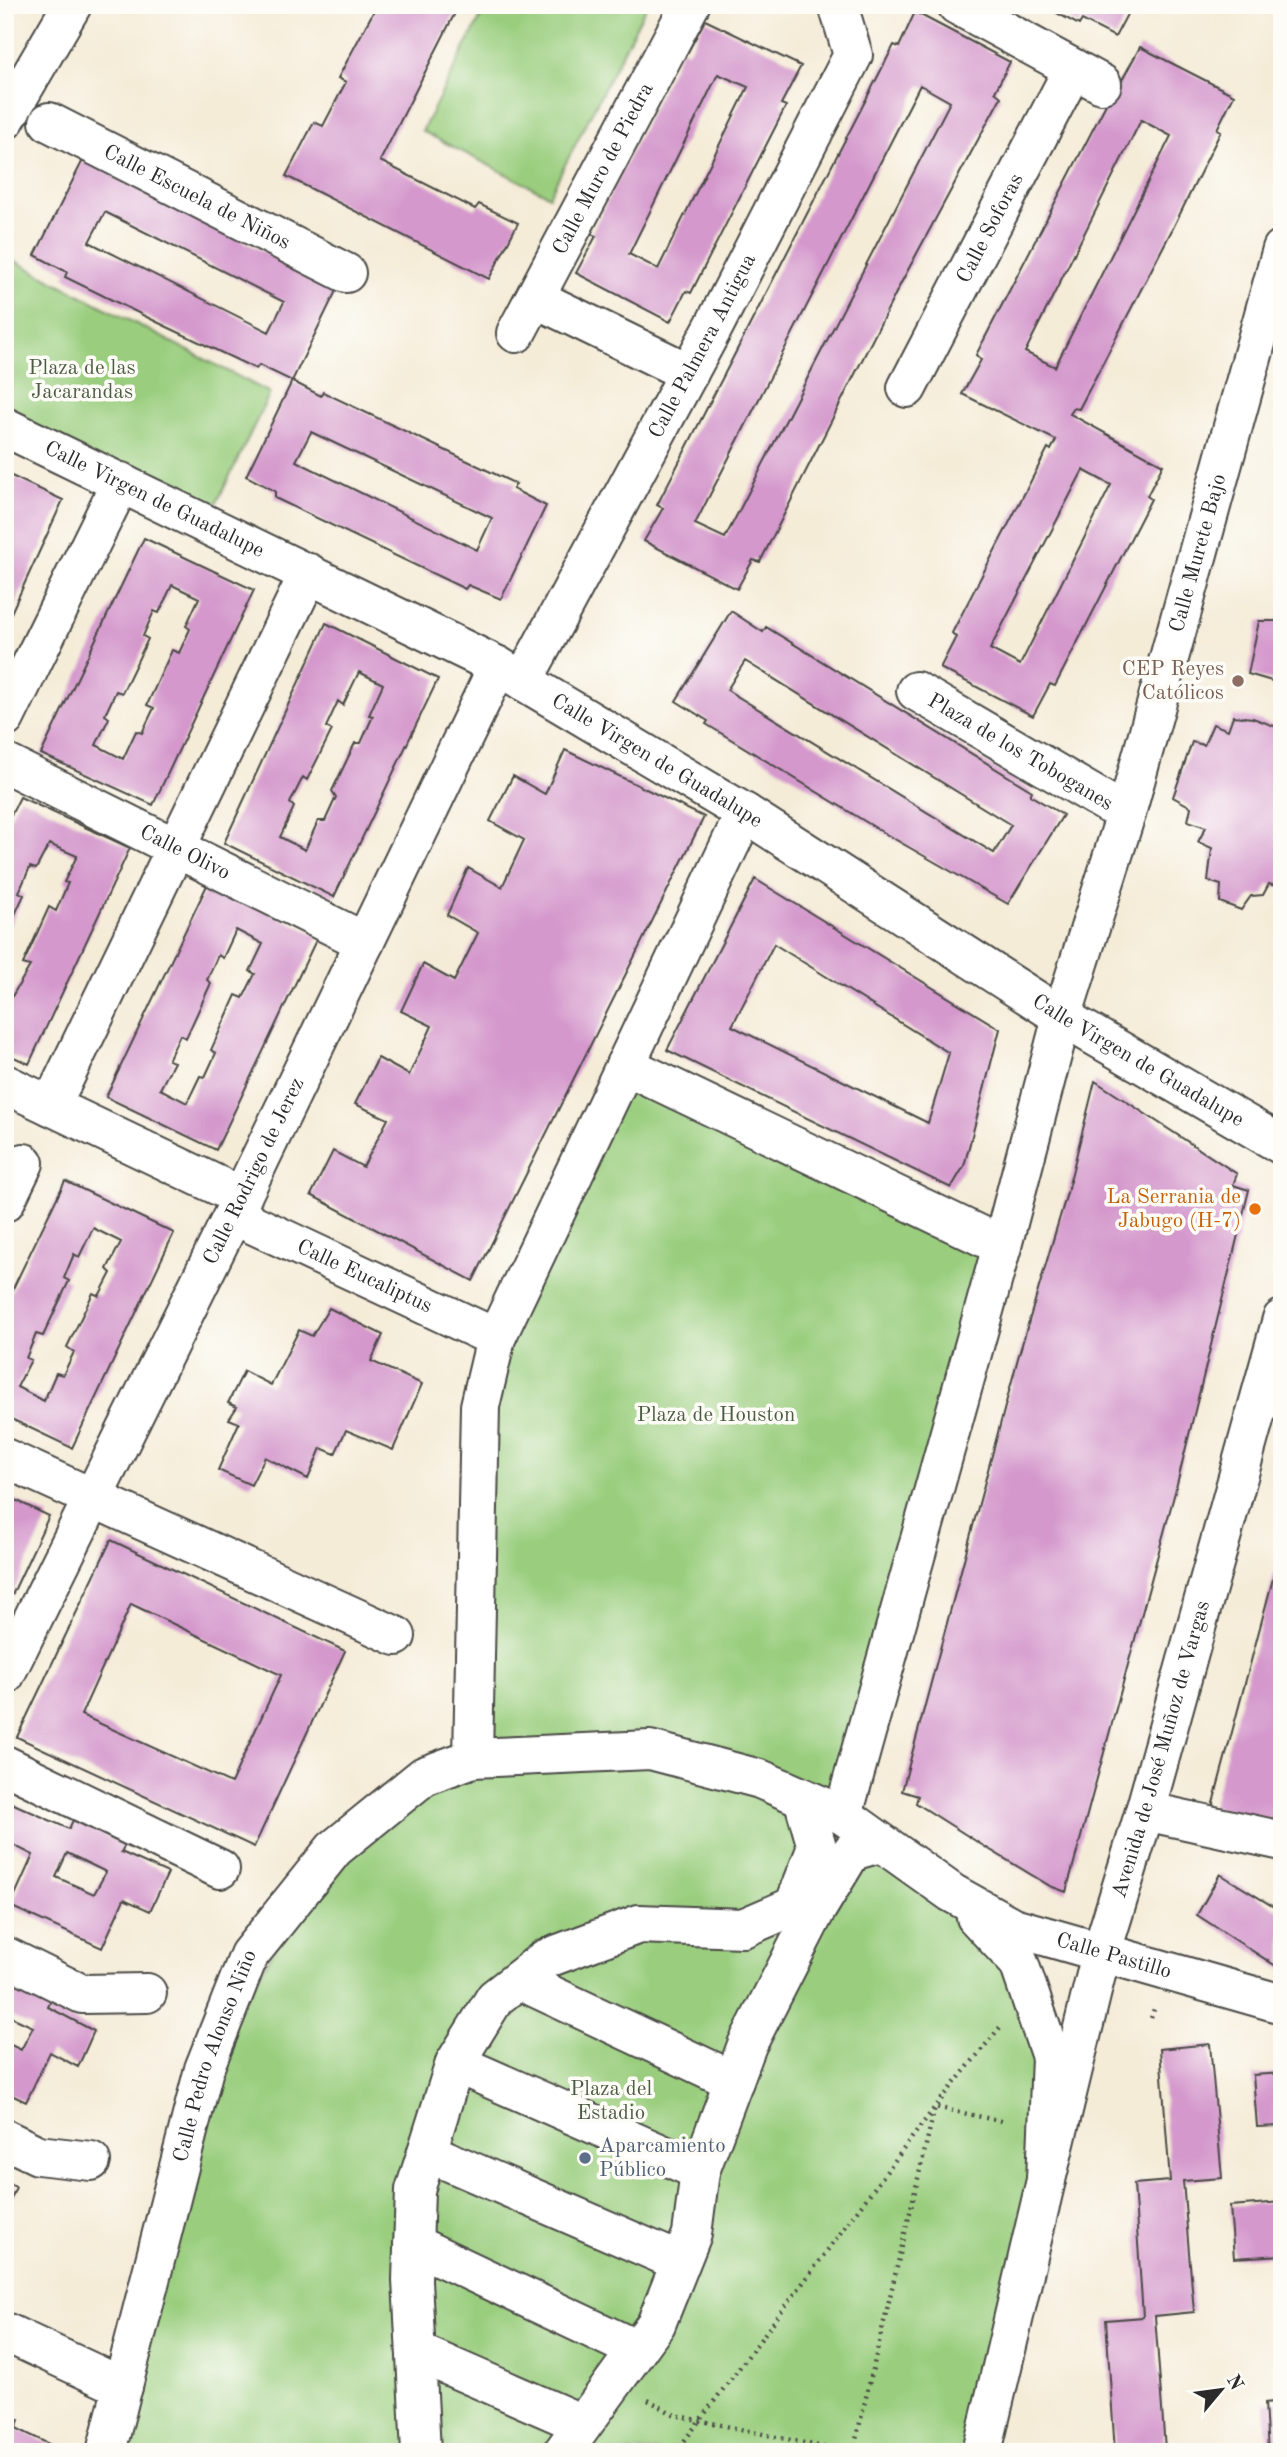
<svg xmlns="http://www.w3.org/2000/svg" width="1287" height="2457" font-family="'Old Standard TT',serif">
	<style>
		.green { fill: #9ace7e; stroke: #627c54; stroke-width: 2 }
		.building { fill: #d498cc; fill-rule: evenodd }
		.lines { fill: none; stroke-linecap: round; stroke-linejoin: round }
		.minor-casing { stroke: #494845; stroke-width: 42 }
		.major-casing { stroke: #494845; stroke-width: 42 }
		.path { stroke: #494845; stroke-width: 4.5; stroke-dasharray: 2 5; stroke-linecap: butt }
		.minor { stroke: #fff; stroke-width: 38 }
		.major { stroke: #fff; stroke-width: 38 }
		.education-dot { fill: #8d6e63; stroke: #fdfcf7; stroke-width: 2.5 }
		.food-dot { fill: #e8710a; stroke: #fdfcf7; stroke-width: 2.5 }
		.service-dot { fill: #5c6f8a; stroke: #fdfcf7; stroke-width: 2.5 }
		.labels { text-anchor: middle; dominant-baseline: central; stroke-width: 7; stroke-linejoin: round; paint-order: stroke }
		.street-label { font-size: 21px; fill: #2b2b2b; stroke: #fdfcf7 }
		.park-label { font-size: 21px; fill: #4c5c44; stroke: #fdfcf7 }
		.education-label { font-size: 21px; fill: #785e54; stroke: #fdfcf7; text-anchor: end }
		.food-label { font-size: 21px; fill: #c56008; stroke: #fdfcf7; text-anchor: end }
		.service-label { font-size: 21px; fill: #4e5e75; stroke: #fdfcf7; text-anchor: start }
	</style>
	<rect width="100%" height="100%" fill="#fdfcf7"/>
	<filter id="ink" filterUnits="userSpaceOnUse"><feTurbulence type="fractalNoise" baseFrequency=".0143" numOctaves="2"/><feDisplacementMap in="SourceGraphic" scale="14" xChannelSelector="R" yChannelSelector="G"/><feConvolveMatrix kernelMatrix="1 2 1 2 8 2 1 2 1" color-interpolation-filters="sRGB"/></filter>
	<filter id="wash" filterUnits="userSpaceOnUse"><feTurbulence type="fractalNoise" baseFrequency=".00686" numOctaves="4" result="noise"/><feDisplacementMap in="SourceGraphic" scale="28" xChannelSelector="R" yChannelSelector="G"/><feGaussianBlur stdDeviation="1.57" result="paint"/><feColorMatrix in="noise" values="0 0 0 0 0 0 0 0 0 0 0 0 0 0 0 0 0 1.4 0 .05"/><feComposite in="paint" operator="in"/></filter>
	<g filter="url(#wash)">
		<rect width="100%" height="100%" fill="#f5ecd8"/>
		<path class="green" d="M487 5H647L549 196 422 131Z
			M5 256 270 393 207 523 5 427Z
			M625 1065 1002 1246 843 1815 1019 1963 1051 2057 982 2452H106L204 2069 334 1849 473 1758 480 1406Z"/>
		<g id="blocks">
			<path class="building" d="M377 5H459L380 161 475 209 479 204 518 223 489 279 286 176 314 122 323 126 346 82 338 78Z
				M1042 5H1132L1115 37 1082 20 1079 25Z
				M915 12 1010 62 995 92 1001 97 901 283 760 562 753 560 737 589 644 541 663 508 657 505 894 45 899 47ZM920 85 950 102 725 538 695 524Z
				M705 20 801 66 781 104 786 106 691 293 686 291 670 322 576 273 596 236 591 234 682 49 688 52ZM718 74 748 87 658 269 629 254Z
				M1140 47 1234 95 1217 129 1221 131 1174 226 1079 409 1074 408 1070 414 1163 465 1147 496 1151 499 1055 686 1050 684 1033 716 940 668 956 637 952 633 1048 448 1051 450 1056 440 962 394 981 360 976 355 1119 79 1122 80ZM1141 120 1171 136 1055 367 1025 352ZM1083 470 1111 485 1020 665 990 649Z
				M83 160 337 289 292 381 259 365 256 369 161 324 65 277 67 272 35 255ZM105 212 284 302 269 332 89 242Z
				M292 381 321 396 323 392 516 484 513 489 546 506 501 599 468 585 465 589 275 498V491L246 476ZM311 432 492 518 477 550 296 461Z
				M5 473 63 500 5 626 7 519Z
				M144 538 254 590 153 805 41 754ZM172 585 199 598 186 626 190 629 179 653 172 650 147 705 154 708 142 733 136 731 123 759 96 745 109 718 105 715 116 691 122 693 148 639 143 636 154 611 159 613Z
				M1282 610V684L1248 674 1259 621H1277Z
				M731 611 763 632 766 627 1032 791 1030 795 1063 815 1008 904 884 833 706 724 708 721 676 701ZM745 661 1011 825 994 853 727 690Z
				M326 623 438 679 334 897 224 843ZM359 672 383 684 369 715 373 716 361 743H355L332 791 336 797 325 821H318L305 850 280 837 294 807 290 803 303 777 307 780 332 730 326 727 338 701 343 705Z
				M1233 716 1253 718 1282 729V888L1269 884 1263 895 1251 896 1241 910 1220 902 1221 885 1208 881 1212 848 1198 842 1206 827 1188 821 1191 807 1173 797 1192 742 1204 745 1213 724 1228 730Z
				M565 750 704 817 473 1281 311 1195 333 1151 363 1167 388 1119 355 1104 378 1058 409 1075 432 1026 401 1011 423 964 454 981 478 933 447 915 468 868 502 887 524 840 490 821 513 776 545 794Z
				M20 797 130 848 29 1064 5 1053V1008L30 966 23 964 49 907 56 911 68 883 64 882 77 856 49 844 36 869 30 867 19 892 24 895 5 936V827Z
				M755 879 1000 1029 964 1166 951 1188 667 1050ZM774 944 949 1053 928 1123 732 1026Z
				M208 883 318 936 216 1150 106 1097ZM236 930 263 944 250 971 255 974 243 998 236 995 211 1050 216 1053 205 1077 200 1076 187 1103 160 1089 174 1062 168 1060 180 1035 186 1038 211 983 207 980 218 955 223 958Z
				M1095 1081 1237 1174 1233 1185 1249 1190 1175 1492 1066 1892 1050 1886 982 1845 916 1803 918 1796 902 1791 1018 1358 1067 1193Z
				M65 1181 174 1233 72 1448 5 1416V1305ZM93 1228 121 1242 107 1269 111 1273 99 1296 93 1293 67 1347 74 1352 63 1375 56 1373 44 1401 17 1387 31 1360 26 1358 36 1334 43 1336 69 1281 64 1278 74 1254 79 1257Z
				M329 1308 383 1335 371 1361 422 1384 393 1450 346 1430 335 1454 321 1448 308 1479 265 1457 251 1485 218 1470 239 1423 229 1419 237 1407 228 1403 244 1371 271 1385 299 1330 312 1336Z
				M5 1495 49 1516 5 1610Z
				M111 1540 345 1651 254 1847 17 1737ZM131 1604 281 1675 231 1783 81 1715Z
				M1282 1545V1825L1212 1807Z
				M5 1800 69 1829 73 1820 125 1845 121 1852 168 1873 150 1911 124 1899 102 1948 10 1906 33 1855 5 1841ZM67 1853 106 1872 94 1894 56 1877Z
				M1220 1874 1282 1912V1970L1197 1915Z
				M5 1978 51 2000 48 2007 94 2031 78 2067 50 2052 26 2102 5 2092V2042L21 2050 33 2027 5 2014Z
				M1210 2044 1222 2178 1183 2181 1194 2312 1155 2316 1165 2449 1115 2452 1106 2320 1143 2317 1134 2184 1170 2181 1160 2049Z
				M1282 2073V2126L1257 2127 1253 2075Z
				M5 2182 16 2187 5 2213Z
				M1282 2202V2255L1234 2258 1230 2206Z
				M1282 2401V2452H1268L1265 2403Z
				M5 2413 19 2420 16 2428 65 2452H5Z"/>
		</g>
	</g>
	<g filter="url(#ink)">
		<use href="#blocks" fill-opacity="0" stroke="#494845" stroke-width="2"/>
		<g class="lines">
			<g class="minor-casing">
				<g id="minor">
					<path d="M957 5 1102 84"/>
					<path id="s1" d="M49 122 346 273"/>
					<path d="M535 298 689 373"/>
					<path id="s2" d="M516 333 690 5"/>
					<path id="s3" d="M907 388 1073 69"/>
					<path id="s4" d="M5 427 498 666 745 813 1062 1017 1282 1145"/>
					<path id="s5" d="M523 681 714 326 853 55 838 5"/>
					<path id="s6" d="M916 691 1126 814"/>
					<path d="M5 718 121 482"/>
					<path id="s7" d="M5 763 365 942"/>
					<path d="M625 1065 1002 1246"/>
					<path d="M5 1084 242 1197"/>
					<path d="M51 1106 309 573"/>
					<path d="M5 1202 24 1163"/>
					<path id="s8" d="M233 1215 496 1338"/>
					<path d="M5 1458 396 1636"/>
					<path id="s9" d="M5 1675 233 1215 498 666"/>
					<path d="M473 1758 480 1406 496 1338 745 813"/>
					<path d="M5 1765 220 1869"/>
					<path d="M1145 1811 1282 1841"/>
					<path id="s10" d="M843 1815 1002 1246 1062 1017 1126 814 1282 249"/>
					<path d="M976 1917 1019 1963 1051 2057 1046 2180 982 2452"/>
					<path d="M5 1956 82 1994 147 1993"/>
					<path d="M519 1980 734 2081"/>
					<path d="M455 2063 700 2171"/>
					<path d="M5 2139 38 2155 91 2161"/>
					<path d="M427 2152 680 2262"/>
					<path id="s11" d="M1046 2180 1101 1954 1145 1811 1282 1319"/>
					<path d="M413 2244 637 2350"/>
					<path d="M5 2332 123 2387"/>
					<path d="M417 2352 582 2424"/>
					<path id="s12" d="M106 2452 204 2069 249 1955 334 1849 424 1776 473 1758 650 1750 760 1779 843 1815 952 1893 1013 1927 1282 2004"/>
					<path d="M421 2452 412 2280 415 2190 455 2063 495 1998 545 1959 639 1924 743 1928 794 1906 817 1847 803 1798"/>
					<path d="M563 2452 656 2324 692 2234 700 2171 747 2045 815 1912 852 1851 880 1843"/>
				</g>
			</g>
			<g class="major-casing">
				<path id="major" d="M5 120 72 5"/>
			</g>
			<path class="path" d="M1151 2018 1155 2006
				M648 2400 675 2415 846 2452
				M676 2452 935 2107 1001 2026
				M853 2452 935 2107 1005 2122"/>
			<use href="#minor" class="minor"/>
			<use href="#major" class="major"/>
		</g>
	</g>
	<circle class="education-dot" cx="1238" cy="681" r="7"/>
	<circle class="food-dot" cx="1255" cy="1209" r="7"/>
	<circle class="service-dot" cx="585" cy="2158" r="7"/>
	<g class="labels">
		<g class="street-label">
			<text stroke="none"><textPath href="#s2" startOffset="186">Calle Muro de Piedra</textPath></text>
			<text stroke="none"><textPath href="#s1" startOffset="166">Calle Escuela de Niños</textPath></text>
			<text stroke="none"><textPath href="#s3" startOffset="180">Calle Soforas</textPath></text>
			<text stroke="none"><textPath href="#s5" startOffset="380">Calle Palmera Antigua</textPath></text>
			<text stroke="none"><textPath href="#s4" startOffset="166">Calle Virgen de Guadalupe</textPath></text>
			<text stroke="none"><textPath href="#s10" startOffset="1311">Calle Murete Bajo</textPath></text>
			<text stroke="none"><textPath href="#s6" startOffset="121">Plaza de los Toboganes</textPath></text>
			<text stroke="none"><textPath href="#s4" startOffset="733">Calle Virgen de Guadalupe</textPath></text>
			<text stroke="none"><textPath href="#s7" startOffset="201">Calle Olivo</textPath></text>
			<text stroke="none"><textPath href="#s4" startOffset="1300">Calle Virgen de Guadalupe</textPath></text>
			<text stroke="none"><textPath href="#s9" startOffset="562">Calle Rodrigo de Jerez</textPath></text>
			<text stroke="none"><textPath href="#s8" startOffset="145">Calle Eucaliptus</textPath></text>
			<text stroke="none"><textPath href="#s11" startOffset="446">Avenida de José Muñoz de Vargas</textPath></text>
			<text stroke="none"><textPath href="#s12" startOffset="1512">Calle Pastillo</textPath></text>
			<text stroke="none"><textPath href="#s12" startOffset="411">Calle Pedro Alonso Niño</textPath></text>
		</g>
		<g class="park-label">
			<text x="82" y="368">Plaza de las<tspan x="82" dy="24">Jacarandas</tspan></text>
			<text x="716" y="1415">Plaza de Houston</text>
			<text x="611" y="2089">Plaza del<tspan x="611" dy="24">Estadio</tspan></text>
		</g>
		<g class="education-label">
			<text x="1224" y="669">CEP Reyes<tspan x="1224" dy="24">Católicos</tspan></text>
		</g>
		<g class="food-label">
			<text x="1241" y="1197">La Serrania de<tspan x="1241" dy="24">Jabugo (H-7)</tspan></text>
		</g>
		<g class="service-label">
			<text x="599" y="2146">Aparcamiento<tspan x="599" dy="24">Público</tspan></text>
		</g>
	</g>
	<rect width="1287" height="2457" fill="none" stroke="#fdfcf7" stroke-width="28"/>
	<g transform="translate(1221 2390) rotate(61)" stroke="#fdfcf7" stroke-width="5" paint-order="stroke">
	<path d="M0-5L12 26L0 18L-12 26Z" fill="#2b2b2b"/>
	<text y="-10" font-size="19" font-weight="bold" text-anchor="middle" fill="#2b2b2b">N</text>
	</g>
</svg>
